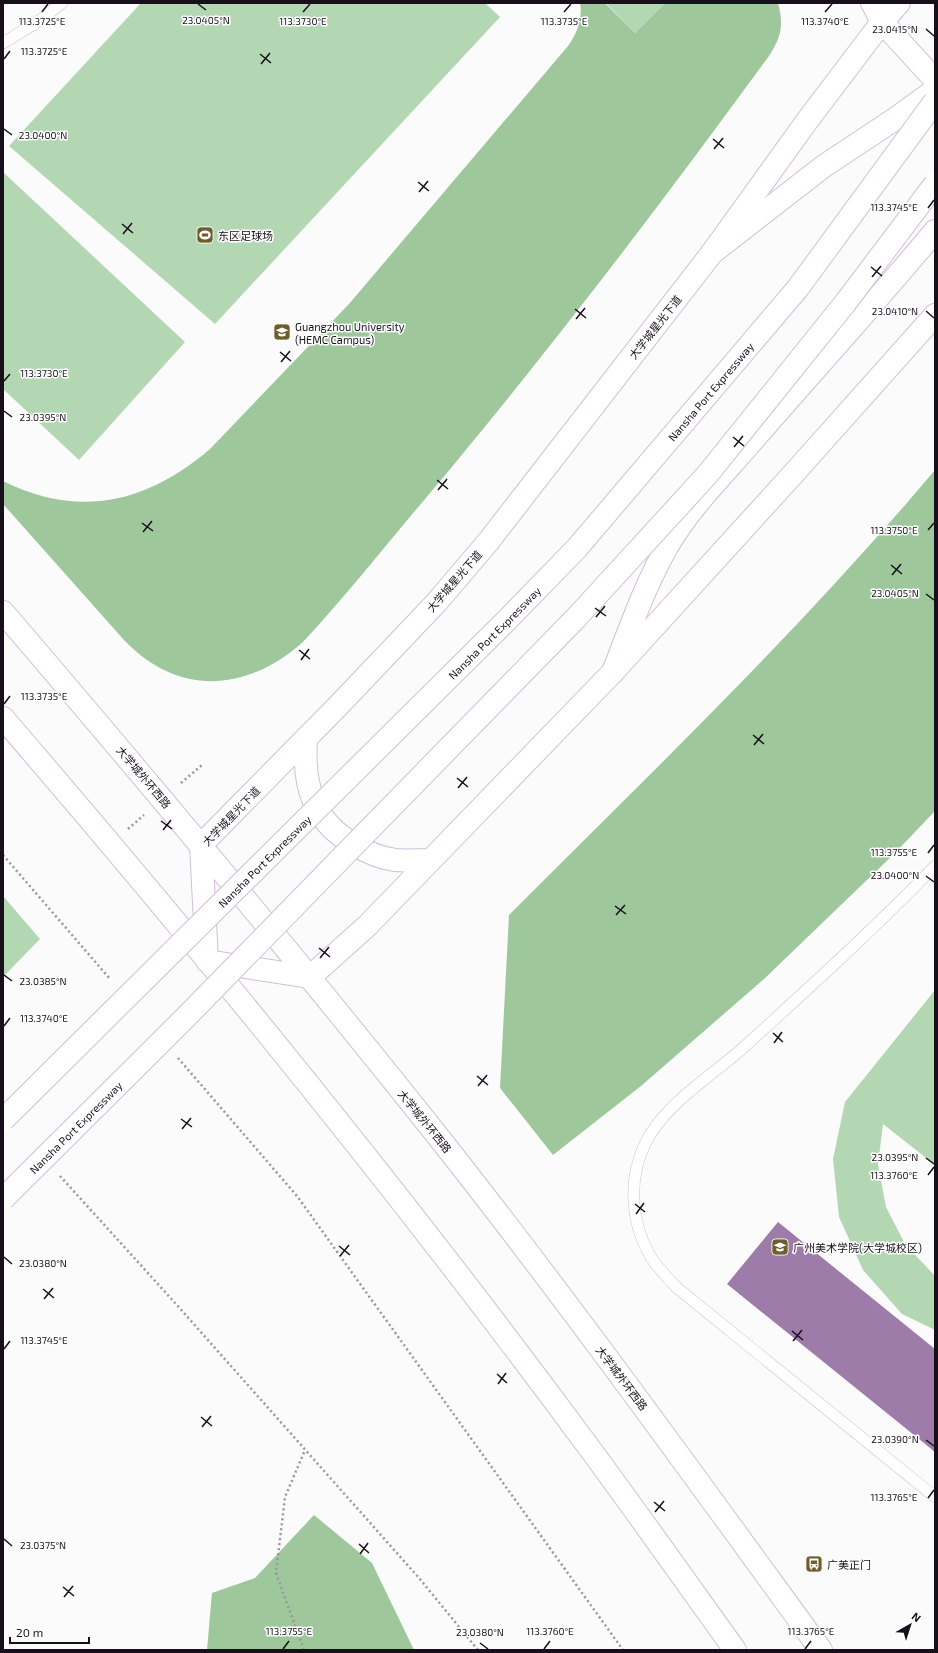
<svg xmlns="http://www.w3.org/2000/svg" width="938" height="1653" font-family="'Exo 2','Noto Sans SC',sans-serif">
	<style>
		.green { fill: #b3d7b2 }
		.forest { fill: #9ec89c }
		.building { fill: #9e7ca9 }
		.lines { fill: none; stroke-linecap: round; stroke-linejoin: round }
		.lane-casing { stroke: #d3bdda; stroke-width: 12 }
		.secondary-casing { stroke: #d3bdda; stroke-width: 24 }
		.primary-casing { stroke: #d3bdda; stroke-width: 24 }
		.path { stroke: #99969a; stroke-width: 2.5; stroke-dasharray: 2 3; stroke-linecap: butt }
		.lane { stroke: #fff; stroke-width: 11 }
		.secondary { stroke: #fff; stroke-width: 22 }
		.primary { stroke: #fff; stroke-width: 22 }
		.highway-bridge-casing { stroke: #d3bdda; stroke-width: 24; stroke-linecap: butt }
		.highway-bridge { stroke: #fff; stroke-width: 22 }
		.ticks { fill: none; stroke: #170f19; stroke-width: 1.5 }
		.labels { text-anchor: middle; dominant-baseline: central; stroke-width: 3; stroke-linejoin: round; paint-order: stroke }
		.poi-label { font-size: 11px; fill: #170f19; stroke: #fff; text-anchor: start }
		.street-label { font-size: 11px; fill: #170f19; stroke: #fff }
		.ticks-label { font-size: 10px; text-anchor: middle; fill: #170f19; stroke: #fff; stroke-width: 3; stroke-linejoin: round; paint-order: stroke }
	</style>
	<rect width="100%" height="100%" fill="#fbfbfb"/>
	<path class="green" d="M141 3H485L500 17 215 324 9 146Z
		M606 3H665L635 33Z
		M3 172 185 342 79 460 3 389Z
		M3 896 40 939 3 977Z
		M935 990V1165L883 1124 878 1165 886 1207 905 1244 935 1276V1330L902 1314 863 1270 839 1217 833 1159 845 1102Z"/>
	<path class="forest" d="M580 3H605L635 33 665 3H778C784 26 781 37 769 56 659 207 546 355 425 499 385 546 346 596 303 642 247 692 178 697 124 640L3 504V481C79 519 147 503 210 449L349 304 568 46C577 34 583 17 580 3Z
		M935 470V811L894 854 764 979 641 1086 553 1155 500 1088 509 915C654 770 803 627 935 470Z
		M314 1515 372 1563 414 1650H207L212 1593 255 1578Z"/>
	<path class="building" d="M778 1222 935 1349V1452L727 1284Z"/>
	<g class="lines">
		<g class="lane-casing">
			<path id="lane" d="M3 43 36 23 62 3
				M935 866C874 929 809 988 744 1047 712 1076 664 1104 645 1144 627 1182 631 1227 654 1262 661 1271 669 1279 676 1287L935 1497"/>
		</g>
		<g class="secondary-casing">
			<path id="secondary" d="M899 3 882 22 807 121 712 253 488 542 436 603 337 707 201 845 207 961 310 977 367 926 613 672 795 472 935 315
				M306 738C303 785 312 821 355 845 368 853 381 858 395 860 406 861 418 860 429 860"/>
		</g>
		<g class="primary-casing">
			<path id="primary" d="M872 3 882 22 935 80
				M712 253 824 166 895 119 935 90
				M929 322 935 318
				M3 612C153 787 301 964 444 1144 574 1309 697 1480 821 1650
				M613 672C630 629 645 585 668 545 691 506 725 473 754 439 814 370 876 302 935 231
				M3 718C209 957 409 1203 596 1457 643 1521 689 1586 735 1650"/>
		</g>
		<path class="path" d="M181 783 202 765
			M128 829 144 815
			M3 855 110 979
			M178 1058 297 1196 623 1650
			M60 1176 176 1304 419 1578 478 1650
			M304 1650 276 1573 285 1497 305 1450"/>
		<use href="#lane" class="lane"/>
		<use href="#secondary" class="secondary"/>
		<use href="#primary" class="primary"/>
		<g class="highway-bridge-casing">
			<g id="highway-bridge">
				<path id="s1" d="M3 1120 507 620 577 548 798 288 935 101"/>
				<path id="s2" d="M3 1199 185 1018 576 618 707 475 846 302 935 184"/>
			</g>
		</g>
		<use href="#highway-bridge" class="highway-bridge"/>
	</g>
	<path class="ticks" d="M198 4 206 10M42 12 48 4M303 12 310 4M564 12 571 4M825 12 832 4M926 29 934 36M260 54 271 63M4 59 10 51M261 64 270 53M4 129 12 135M713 139 724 148M714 149 723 138M418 182 429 191M419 192 428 181M928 208 934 200M122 224 133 233M123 234 132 223M871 267 882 276M872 277 881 266M575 309 586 318M926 311 934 318M576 319 585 308M280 352 291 361M281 362 290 351M4 381 10 374M4 411 12 417M733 437 744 446M734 447 743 436M437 480 448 489M438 490 447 479M142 523 153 531M928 530 934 523M143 532 152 521M891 565 902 574M892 575 901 564M926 594 934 600M595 608 606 616M596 617 605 606M299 650 310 659M301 660 309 649M4 704 10 696M753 735 764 744M754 745 763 734M457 778 468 787M458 788 467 777M161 821 172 829M163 830 171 820M928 853 934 845M926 876 934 882M615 906 626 914M616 915 625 905M319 948 330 957M320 958 329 947M4 975 12 981M4 1026 10 1018M773 1033 783 1042M774 1043 782 1032M477 1076 488 1085M478 1086 487 1075M181 1119 192 1127M182 1129 191 1118M926 1158 934 1164M928 1175 934 1167M635 1204 645 1212M636 1214 644 1203M339 1246 350 1255M340 1256 349 1245M4 1257 12 1264M43 1289 54 1298M44 1299 53 1288M792 1331 803 1340M793 1341 802 1330M4 1349 10 1341M497 1374 507 1383M498 1384 506 1373M201 1417 212 1426M202 1427 211 1416M926 1440 934 1446M928 1498 934 1490M654 1502 665 1511M655 1512 664 1501M4 1539 12 1546M359 1544 369 1553M360 1554 368 1543M63 1587 74 1596M64 1597 73 1586M480 1643 488 1649M283 1649 289 1641M544 1649 550 1641M805 1649 811 1641"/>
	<defs>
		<g id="stadium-square" transform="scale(0.9)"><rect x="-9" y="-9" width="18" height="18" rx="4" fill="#6c5f2c" stroke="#fff"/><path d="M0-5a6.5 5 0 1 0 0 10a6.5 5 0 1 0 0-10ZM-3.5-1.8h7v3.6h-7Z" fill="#fff"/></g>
		<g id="university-square" transform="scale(0.9)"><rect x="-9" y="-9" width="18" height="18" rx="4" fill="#6c5f2c" stroke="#fff"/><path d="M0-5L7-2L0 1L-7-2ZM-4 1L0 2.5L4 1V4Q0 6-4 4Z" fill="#fff"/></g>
		<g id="bus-square" transform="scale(0.9)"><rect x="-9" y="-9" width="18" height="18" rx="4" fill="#6c5f2c" stroke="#fff"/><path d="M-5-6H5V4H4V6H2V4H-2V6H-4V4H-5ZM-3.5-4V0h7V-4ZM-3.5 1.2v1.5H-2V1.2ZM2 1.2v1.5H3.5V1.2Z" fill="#fff"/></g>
	</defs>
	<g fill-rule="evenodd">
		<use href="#stadium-square" x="205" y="235"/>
		<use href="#university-square" x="282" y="332"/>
		<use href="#university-square" x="780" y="1247"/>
		<use href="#bus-square" x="814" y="1564"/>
	</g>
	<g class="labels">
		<g class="poi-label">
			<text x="218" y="235">东区足球场</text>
			<text x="295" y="326">Guangzhou University<tspan x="295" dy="13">(HEMC Campus)</tspan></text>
			<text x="793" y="1247">广州美术学院(大学城校区)</text>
			<text x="827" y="1564">广美正门</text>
		</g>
		<g class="street-label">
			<text transform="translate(655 327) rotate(-52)">大学城星光下道</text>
			<text stroke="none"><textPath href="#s1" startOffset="1016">Nansha Port Expressway</textPath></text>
			<text transform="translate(454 581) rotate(-49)">大学城星光下道</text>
			<text stroke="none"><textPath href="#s1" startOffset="692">Nansha Port Expressway</textPath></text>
			<text transform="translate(144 777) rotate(50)">大学城外环西路</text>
			<text transform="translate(231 816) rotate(-46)">大学城星光下道</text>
			<text stroke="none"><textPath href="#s1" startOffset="368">Nansha Port Expressway</textPath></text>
			<text transform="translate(425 1121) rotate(51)">大学城外环西路</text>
			<text stroke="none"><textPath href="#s2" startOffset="102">Nansha Port Expressway</textPath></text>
			<text transform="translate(622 1378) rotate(53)">大学城外环西路</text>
		</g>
	</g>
	<g class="ticks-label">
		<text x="206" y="24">23.0405°N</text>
		<text x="42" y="25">113.3725°E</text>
		<text x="303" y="25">113.3730°E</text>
		<text x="564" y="25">113.3735°E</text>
		<text x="825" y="25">113.3740°E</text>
		<text x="895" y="33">23.0415°N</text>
		<text x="44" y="55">113.3725°E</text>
		<text x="43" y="139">23.0400°N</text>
		<text x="894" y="211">113.3745°E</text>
		<text x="895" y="315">23.0410°N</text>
		<text x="44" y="377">113.3730°E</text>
		<text x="43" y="421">23.0395°N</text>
		<text x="894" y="534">113.3750°E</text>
		<text x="895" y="597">23.0405°N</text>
		<text x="44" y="700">113.3735°E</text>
		<text x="894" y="856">113.3755°E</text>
		<text x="895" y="879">23.0400°N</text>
		<text x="43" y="985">23.0385°N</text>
		<text x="44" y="1022">113.3740°E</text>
		<text x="895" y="1161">23.0395°N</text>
		<text x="894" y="1179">113.3760°E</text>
		<text x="43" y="1267">23.0380°N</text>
		<text x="44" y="1344">113.3745°E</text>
		<text x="895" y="1443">23.0390°N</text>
		<text x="894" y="1501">113.3765°E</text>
		<text x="43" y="1549">23.0375°N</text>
		<text x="289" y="1635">113.3755°E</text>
		<text x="550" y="1635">113.3760°E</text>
		<text x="811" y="1635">113.3765°E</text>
		<text x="480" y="1636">23.0380°N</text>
	</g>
	<rect width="938" height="1653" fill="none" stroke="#170f19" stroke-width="8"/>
	<g transform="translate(910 1625) rotate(39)" stroke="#ffffff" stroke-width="3" paint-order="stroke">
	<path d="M0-3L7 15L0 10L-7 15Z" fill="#170f19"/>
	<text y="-6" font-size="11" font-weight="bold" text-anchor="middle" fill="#170f19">N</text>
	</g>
	<path d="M10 1637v6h79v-6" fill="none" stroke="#170f19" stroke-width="2"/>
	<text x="16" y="1637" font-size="12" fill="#170f19" stroke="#ffffff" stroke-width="3" paint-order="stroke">20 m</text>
</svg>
